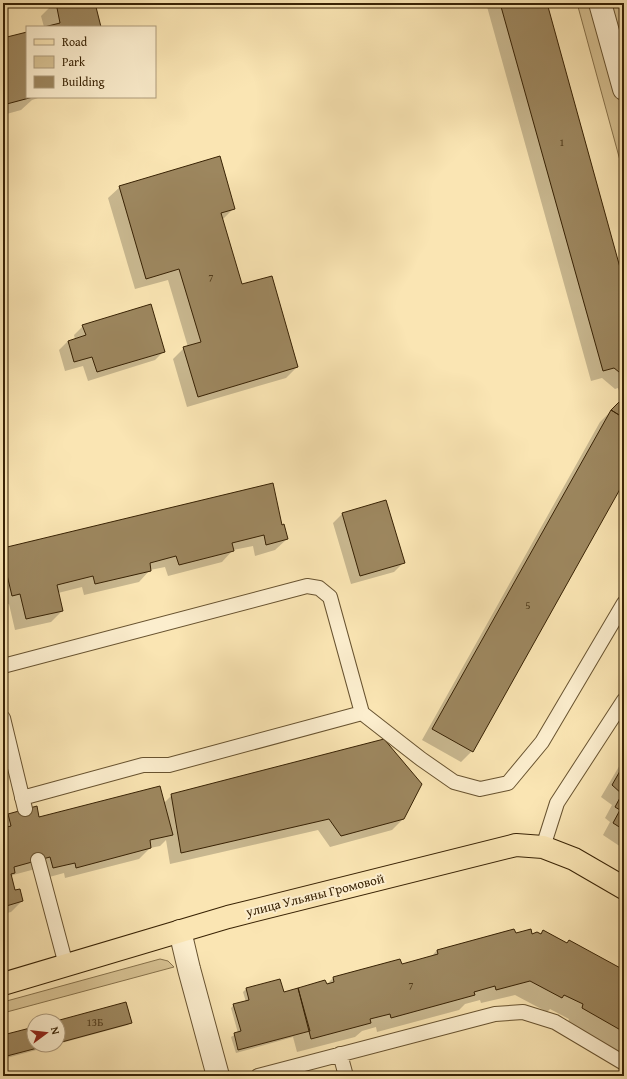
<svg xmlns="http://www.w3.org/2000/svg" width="627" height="1079" font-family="'Gentium Book Plus',serif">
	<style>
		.green { fill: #d9c495; stroke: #88734c }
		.shadow { fill: #0003 }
		.building { fill: #9d875f; stroke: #382204 }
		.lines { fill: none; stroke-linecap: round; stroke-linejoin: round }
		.service-casing { stroke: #685330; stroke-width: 16 }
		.minor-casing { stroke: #685330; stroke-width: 24 }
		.primary-casing { stroke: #382204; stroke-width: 24 }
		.service { stroke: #fceece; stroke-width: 14 }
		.minor { stroke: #fceece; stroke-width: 22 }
		.primary { stroke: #fae5b3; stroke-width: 22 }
		.labels { text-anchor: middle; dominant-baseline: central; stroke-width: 4; stroke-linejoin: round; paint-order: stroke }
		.number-label { font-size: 11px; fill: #513b1b }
		.street-label { font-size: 13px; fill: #382204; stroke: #fceece }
	</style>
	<rect width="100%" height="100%" fill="#fae5b3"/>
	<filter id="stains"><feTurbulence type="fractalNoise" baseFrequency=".005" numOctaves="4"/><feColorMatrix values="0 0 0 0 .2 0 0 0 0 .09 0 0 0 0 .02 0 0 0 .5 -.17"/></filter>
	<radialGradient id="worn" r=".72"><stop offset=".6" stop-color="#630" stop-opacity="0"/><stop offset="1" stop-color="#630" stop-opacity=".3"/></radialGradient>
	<path class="green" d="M577 3H624V175Z
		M160 959 168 961 174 967 3 1013V1002Z"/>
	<path class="shadow" d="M54 3H94L100 27H44L41 16Z
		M486 3H546L624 286V480L472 751 461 762 422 740 600 422 612 410 623 402 618 388 615 389 602 378 591 381Z
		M27 33V97H41L32 100 21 110 3 115V39Z
		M120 187 234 208 222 220 241 285 297 367 286 378 187 407 173 359 184 348 188 347 168 280 135 289 108 198Z
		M83 326 164 351 155 360 88 381 83 366 65 371 59 350 68 341 75 339 74 335Z
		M342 514 403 563 394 572 351 584 333 523Z
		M282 526 287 539 275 550 255 556 253 546 233 550 222 562 168 576 165 567 150 570 139 582 84 595 82 587 58 593 62 611 51 622 15 630 9 604 3 606V549Z
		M624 758V849L603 835 610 822 605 818 612 805 601 797Z
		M172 795 403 819 392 830 330 847 318 830 170 864 166 840 160 846 150 848 139 859 65 878 64 873 42 879 39 868 13 875 11 877 14 891 22 901 11 912 3 914V820L8 815 39 818 164 803Z
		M544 931 624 972V1054L568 1023 569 1019 550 1009 547 1012 515 995 481 1003 480 1000 465 1004 459 1010 377 1032 376 1027 362 1031 355 1037 297 1052 293 1037 236 1053 231 1037 238 1033 231 1008 234 1005 246 1002 243 992 246 989 279 980 283 993 326 985 333 978 401 965 431 957 437 950 516 934 540 935Z
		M58 1022 130 1023 128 1025 58 1044Z
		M34 1028V1045H55L3 1059V1036Z"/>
	<path class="building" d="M56 3H95L101 27H44L60 23Z
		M500 3H547L624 282V376L614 368 603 371Z
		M27 32V97H33L3 105V38Z
		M220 156 235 209 221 213 242 284 272 276 298 367 198 397 183 347 201 342 179 269 146 279 119 186Z
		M151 304 165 352 97 372 92 357 74 362 68 341 86 335 82 325Z
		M620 401H624V418L611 410Z
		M611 410 624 418V482L473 752 432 729Z
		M273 483 282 525 284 524 288 539 266 545 264 535 232 543 234 551 179 565 176 556 150 563 151 571 95 584 93 576 57 585 63 611 26 619 20 594 12 596 3 558V548Z
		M386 500 405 563 360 576 342 513Z
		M384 739 422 784 404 819 341 836 329 819 181 853 171 794Z
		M624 764V830L613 823 620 810 615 807 622 794 612 785Z
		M160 786 173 835 150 840 151 848 76 868 75 863 53 868 50 857 14 867 15 873 11 874 15 890 20 889 23 901 3 907V828L11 826 8 814 37 806 39 817Z
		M514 929 516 933 531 929 532 934 537 932 541 934 543 930 567 943 569 940 624 970V1032L582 1008 583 1004 564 995 562 998 530 981 496 990 495 986 474 992 475 995 391 1018 390 1014 370 1019 371 1023 311 1039 298 988 325 980 327 984 334 982 333 977 400 959 402 964 438 954 437 950Z
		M280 979 284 992 298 988 310 1031 238 1050 234 1033 241 1031 233 1004 249 1000 246 988Z
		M126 1002 132 1023 58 1043V1021H56Z
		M34 1027V1045H49L3 1057V1035Z"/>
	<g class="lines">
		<g class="service-casing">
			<path id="service" d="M3 666 307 586 319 588 330 597 362 713 421 759 454 782 480 789 508 783 542 742 624 603
				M3 718 25 809
				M22 798 143 765H169L362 713
				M543 847 557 803 624 700
				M38 860 66 965
				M340 1054 346 1076
				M258 1076 495 1014 523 1012 555 1022 624 1063"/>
		</g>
		<g class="minor-casing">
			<path id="minor" d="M600 3 624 89
				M180 931 189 969 218 1076"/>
		</g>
		<g class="primary-casing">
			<path id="primary" d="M3 984 228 917 516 845 543 847 574 859 624 888"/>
		</g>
		<use href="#service" class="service"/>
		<use href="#minor" class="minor"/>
		<use href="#primary" class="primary"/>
	</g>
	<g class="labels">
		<g class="number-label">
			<text x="562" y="142">1</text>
			<text x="211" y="277">7</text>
			<text x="528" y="605">5</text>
			<text x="411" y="985">7</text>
			<text x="95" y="1022">13Б</text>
		</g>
		<g class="street-label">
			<text transform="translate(315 895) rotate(-14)">улица Ульяны Громовой</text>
		</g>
	</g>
	<rect width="627" height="1079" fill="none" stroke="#fae5b3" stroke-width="16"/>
	<rect x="4" y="4" width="619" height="1071" fill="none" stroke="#382204" stroke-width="2"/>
	<rect x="8" y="8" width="611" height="1063" fill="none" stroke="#382204"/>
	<rect x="26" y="26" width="130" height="72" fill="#fceece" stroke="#ae9c7d"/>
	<rect x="34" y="39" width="20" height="6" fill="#fae5b3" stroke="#ae9c7d"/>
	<text x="62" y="46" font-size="12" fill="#382204">Road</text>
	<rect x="34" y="56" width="20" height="12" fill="#d9c495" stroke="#ae9c7d"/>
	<text x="62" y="66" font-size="12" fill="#382204">Park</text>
	<rect x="34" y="76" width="20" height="12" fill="#9d875f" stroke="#ae9c7d"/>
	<text x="62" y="86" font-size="12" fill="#382204">Building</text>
	<g transform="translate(46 1033) rotate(75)"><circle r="19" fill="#fceece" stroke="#ae9c7d"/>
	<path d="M0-3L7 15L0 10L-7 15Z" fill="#8f2418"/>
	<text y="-6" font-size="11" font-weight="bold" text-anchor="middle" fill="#382204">N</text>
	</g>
	<rect width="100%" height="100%" filter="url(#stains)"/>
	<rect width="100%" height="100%" fill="url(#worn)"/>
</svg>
